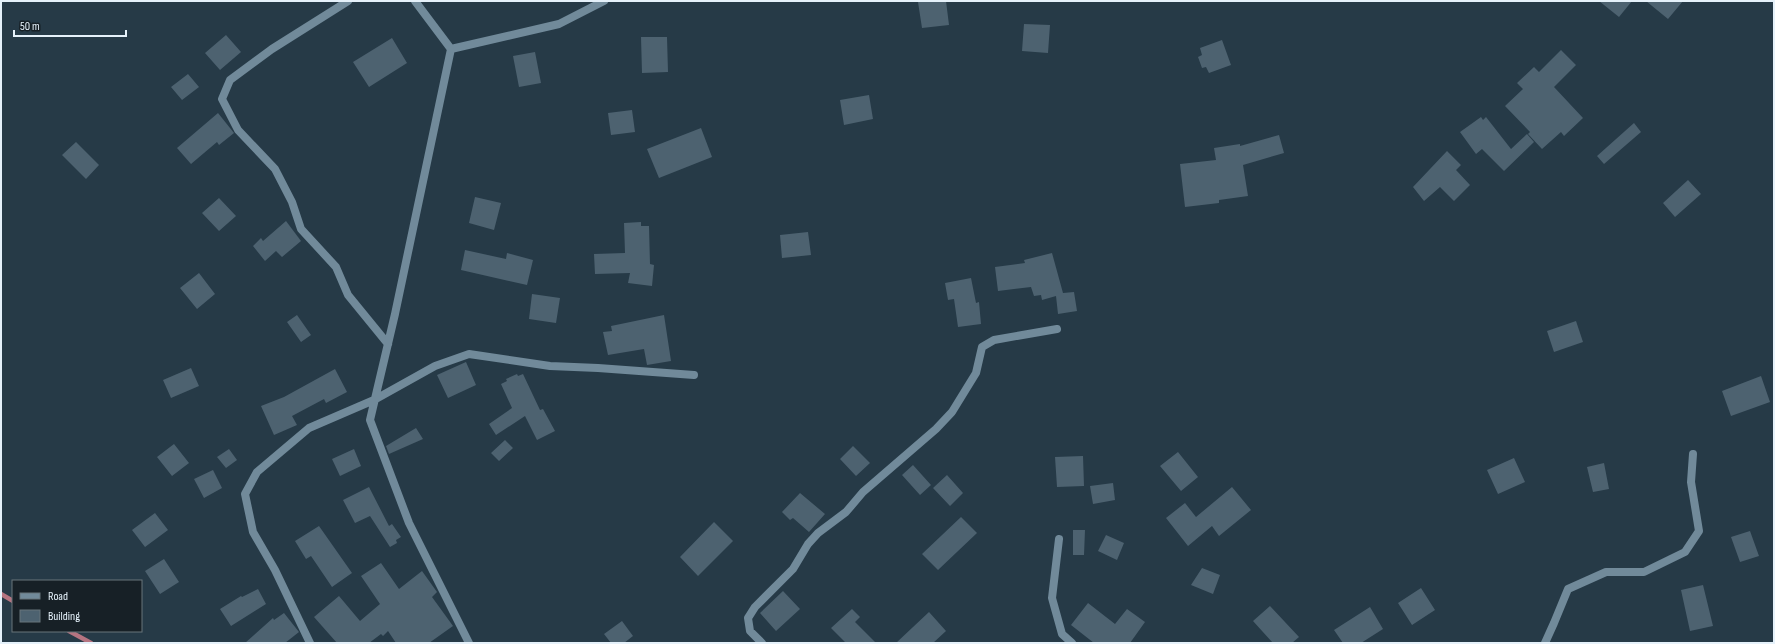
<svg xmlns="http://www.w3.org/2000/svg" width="1775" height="644" font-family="'Sofia Sans Condensed',sans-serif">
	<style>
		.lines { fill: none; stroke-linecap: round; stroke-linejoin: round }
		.stream { stroke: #b57481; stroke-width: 4.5 }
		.building { fill: #4d6270 }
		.minor { stroke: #718a9a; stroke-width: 8 }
	</style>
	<rect width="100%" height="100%" fill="#263a47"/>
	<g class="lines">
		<path class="stream" d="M1 594 13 601
			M69 631 91 643"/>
	</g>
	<path class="building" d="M929 1H946L949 25 922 28 918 2Z
		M1599 1H1632L1619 17Z
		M1646 1H1683L1668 19Z
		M1024 24 1050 25 1048 53 1022 51Z
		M226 35 241 52 220 70 205 53Z
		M641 37H667L668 72 642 73Z
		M392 38 407 63 369 87 353 62Z
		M1222 40 1231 65 1209 73 1206 67 1202 68 1198 57 1202 55 1200 48Z
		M1561 50 1576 65 1554 87 1583 118 1564 136 1561 132 1542 149 1528 134 1530 132 1505 106 1523 89 1517 83 1534 67 1539 72Z
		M535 52 541 83 519 87 513 56Z
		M188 74 199 87 182 100 171 87Z
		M869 95 873 119 844 125 840 100Z
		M632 110 635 132 611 135 608 113Z
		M218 113 234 133 219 145 217 142 191 164 177 148Z
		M1481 117 1483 120 1486 117 1511 149 1527 134 1534 142 1504 171 1482 149 1476 154 1460 132Z
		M1634 123 1641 132 1604 164 1597 156Z
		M701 128 712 157 659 178 647 149Z
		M1279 135 1284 153 1243 165 1248 196 1219 200V203L1185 207 1180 164 1216 160 1214 148 1240 144V146Z
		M76 142 99 165 86 179 62 155Z
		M1447 151 1461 165 1456 170 1470 185 1454 201 1440 187 1424 201 1413 187Z
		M1688 180 1701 194 1675 217 1663 203Z
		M475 197 501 203 494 230 469 223Z
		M219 198 236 216 219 231 202 213Z
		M286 221 301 241 282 257 276 251 265 261 253 246 261 238 263 241Z
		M641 222V226H649L650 264 654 265 652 286 628 283 630 273 595 274 594 254 625 253 624 223Z
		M808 232 811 255 782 258 780 235Z
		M465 250 506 259 507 253 533 260 527 285 461 270Z
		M1052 253 1063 293 1074 292 1077 311 1058 314 1056 296 1042 300 1041 295 1034 296 1031 287 998 291 995 267 1025 263 1024 260Z
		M199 273 215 294 197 309 180 288Z
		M971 278 976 303 979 302 981 324 958 327 954 299 948 300 945 283Z
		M532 294 560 298 556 323 529 319Z
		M297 315 311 335 301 342 287 322Z
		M664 315 671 361 647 365 644 349 608 355 603 332 612 331 611 326Z
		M1576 321 1583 342 1554 352 1547 331Z
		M466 362 476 385 448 398 437 375Z
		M191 368 199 386 171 398 163 380Z
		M335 369 347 392 326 403 324 399 292 416 297 425 274 435 261 406 284 397Z
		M517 374 518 376 523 374 540 410 543 409 555 431 537 440 525 416 496 435 489 424 512 408 501 384 507 381 506 379Z
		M1761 376 1770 402 1731 416 1722 391Z
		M416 428 423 439 389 454 386 446Z
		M505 440 513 448 499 461 491 453Z
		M174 444 189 463 172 476 157 457Z
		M853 446 870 463 856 476 840 459Z
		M229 449 237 460 226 468 217 457Z
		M354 449 361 466 340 476 332 459Z
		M1178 452 1198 477 1181 491 1160 466Z
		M1083 456 1084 486 1057 487 1055 457Z
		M1514 458 1525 482 1498 494 1487 470Z
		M1604 463 1609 489 1593 492 1587 467Z
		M913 465 931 485 920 495 902 475Z
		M213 470 222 488 204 498 194 479Z
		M947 475 963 493 950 506 933 488Z
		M1113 483 1115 500 1093 504 1090 486Z
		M369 487 389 526 392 524 401 537 396 540 397 543 390 547 370 516 355 523 343 500Z
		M1232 487 1251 510 1219 536 1212 526 1188 546 1166 518 1185 503 1196 517Z
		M800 493 825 514 809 532 793 518 790 520 782 512Z
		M155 513 168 530 145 547 132 530Z
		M961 517 977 533 938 570 922 554Z
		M714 522 733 541 698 576 680 557Z
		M319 526 352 573 332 587 311 556 306 559 295 541Z
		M1073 530H1085L1084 555H1073Z
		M1750 531 1759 556 1740 562 1731 537Z
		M1106 535 1124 543 1117 560 1098 551Z
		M164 559 179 582 160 594 145 571Z
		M381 563 399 589 422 571 437 592 432 597 453 626 429 643H396L388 631 383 636 381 634 369 643H337L314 617 339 596 360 621 380 604 361 576Z
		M1202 568 1220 575 1213 594 1191 585Z
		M1703 585 1713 626 1690 631 1681 590Z
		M1421 588 1435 610 1412 625 1398 603Z
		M258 589 266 604 231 626 220 609 241 596 242 597Z
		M783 591 800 609 776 631 760 613Z
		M1088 603 1115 624 1127 609 1145 622 1130 643H1094L1071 625Z
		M1270 606 1299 637 1292 643H1273L1253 621Z
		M1370 607 1383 629 1361 643H1343L1334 630Z
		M852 609 860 617 855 622 876 643H846L831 628Z
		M929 612 946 631 933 643H896Z
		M284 613 299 632 285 643H245L273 618 274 620Z
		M622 621 633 636 624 643H611L604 634Z"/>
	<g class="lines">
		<path class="minor" d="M348 1 272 49 230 80 222 99 238 130 275 169 292 202 301 229 336 267 348 295 388 344
			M415 1 451 49 395 314 370 420 409 523 469 643
			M451 49 559 24 604 1
			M1059 539 1052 598 1062 634 1072 643
			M310 643 275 570 253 532 245 494 257 472 309 428 374 400 435 366 469 354 550 366 598 368 694 375
			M762 643 750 631 748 618 755 607 793 569 808 544 818 533 846 512 863 492 936 429 952 412 976 373 982 347 994 340 1057 329
			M1545 643 1554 623 1568 589 1606 572H1644L1685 552 1699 531 1691 482 1693 454"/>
	</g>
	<rect width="1775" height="644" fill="none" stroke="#e5f1fa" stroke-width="4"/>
	<rect x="12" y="580" width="130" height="52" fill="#172026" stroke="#69747b"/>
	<rect x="20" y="593" width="20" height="6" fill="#718a9a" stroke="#69747b"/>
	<text x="48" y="600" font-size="12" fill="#e5f1fa">Road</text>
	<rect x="20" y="610" width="20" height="12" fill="#4d6270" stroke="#69747b"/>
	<text x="48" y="620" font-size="12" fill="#e5f1fa">Building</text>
	<path d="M14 30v6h112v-6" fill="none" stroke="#e5f1fa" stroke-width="2"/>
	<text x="20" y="30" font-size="12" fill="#e5f1fa" stroke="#172026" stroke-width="3" paint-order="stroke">50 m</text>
</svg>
